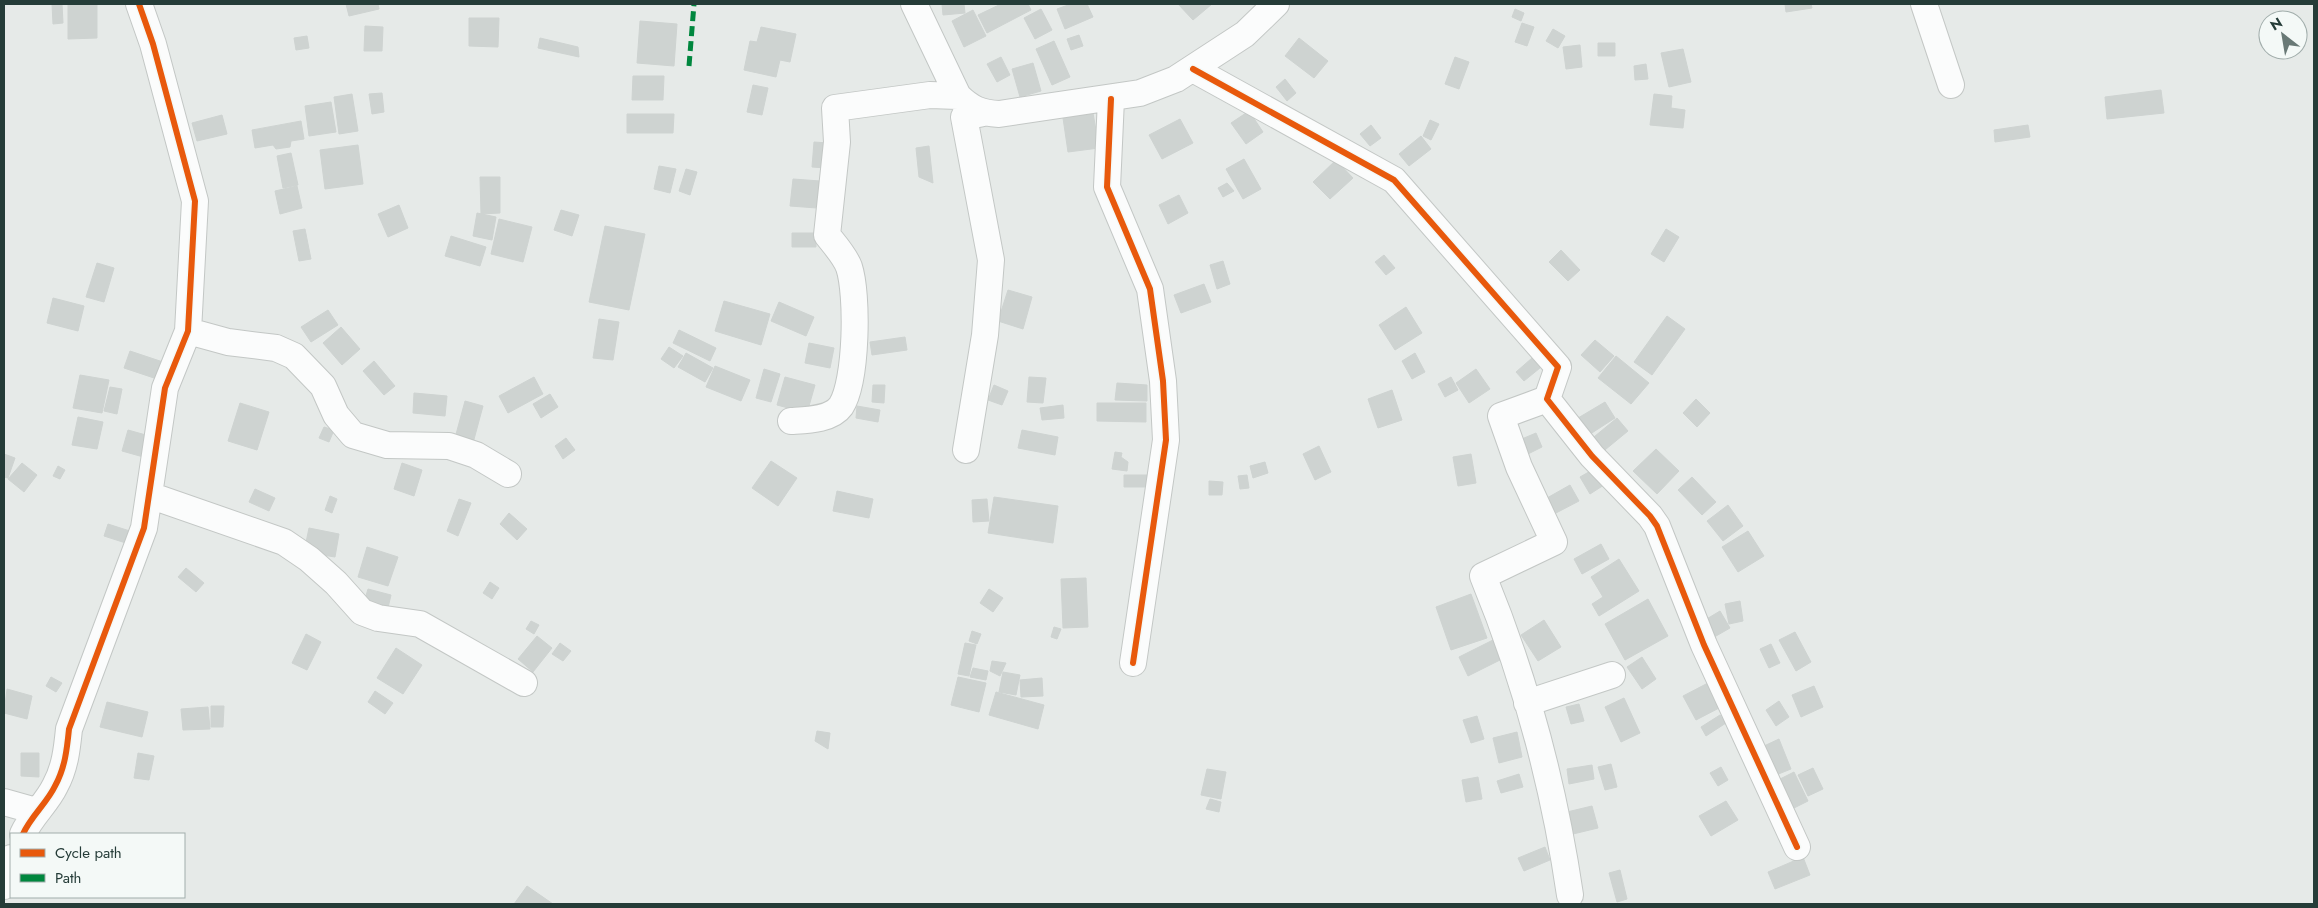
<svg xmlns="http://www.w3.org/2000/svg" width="2318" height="908" font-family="Jost,sans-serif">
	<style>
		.building { fill: #ced3d1; stroke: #ced3d1 }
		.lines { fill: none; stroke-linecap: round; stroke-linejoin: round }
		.minor-casing { stroke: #c3c7c5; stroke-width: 28 }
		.minor { stroke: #fbfcfc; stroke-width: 26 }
		.quiet { stroke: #00873e; stroke-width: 5; stroke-dasharray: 10 5; stroke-linecap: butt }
		.cycleway-casing { stroke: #f4f9f7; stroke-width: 9 }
		.cycleway { stroke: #e8590c; stroke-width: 6 }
	</style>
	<rect width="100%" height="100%" fill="#e6eae8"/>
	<path class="building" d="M52 4H62L63 23 53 24Z
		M68 4H97V38L68 39Z
		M346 4H378L379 9 349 16Z
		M942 4H964L965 13 943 15Z
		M1001 4H1028L1031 10 987 33 978 15Z
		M1071 4H1087L1093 17 1065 29 1057 9Z
		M1178 4H1212L1193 20Z
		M1785 4H1811L1812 8 1786 12Z
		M1041 9 1052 30 1035 39 1024 18Z
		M1515 9 1524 13 1521 21 1512 17Z
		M973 10 986 36 964 47 952 21Z
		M469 18H499L498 47 469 46Z
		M640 21 677 24 674 66 637 63Z
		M1522 23 1534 27 1527 46 1515 42Z
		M365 26 383 27 382 51H364Z
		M761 27 796 34 790 62 780 60 776 77 744 70 750 41 757 42Z
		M1553 29 1565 36 1558 48 1546 41Z
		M1079 35 1083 46 1071 50 1067 39Z
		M307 36 309 48 296 50 294 38Z
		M540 38 578 47 579 57 538 48Z
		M1299 38 1328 61 1314 78 1285 56Z
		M1054 41 1070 77 1052 85 1036 49Z
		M1598 43H1615V56H1598Z
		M1580 45 1582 67 1566 69 1563 47Z
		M1683 49 1691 82 1669 87 1661 53Z
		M1001 57 1010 75 997 82 987 64Z
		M1455 57 1469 62 1459 89 1445 84Z
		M1033 63 1041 91 1020 97 1012 69Z
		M1646 64 1648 79 1635 80 1634 66Z
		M633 76H664L663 100H632Z
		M1285 79 1296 93 1287 101 1276 87Z
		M753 85 768 88 762 115 747 112Z
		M2161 90 2164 113 2107 119 2105 97Z
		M382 93 384 112 372 114 369 94Z
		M352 94 358 131 339 134 334 97Z
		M1654 94 1672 96 1671 108 1685 110 1683 128 1650 125Z
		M331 102 336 132 309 136 305 106Z
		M1249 111 1263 132 1246 144 1231 123Z
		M1093 113 1099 148 1068 152 1063 118Z
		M627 114H674L673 133H627Z
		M222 115 227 134 197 141 192 123Z
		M1180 119 1193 143 1162 159 1149 135Z
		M1430 120 1439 124 1431 140 1423 136Z
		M301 121 304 139 291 141 290 147 276 149 273 145 255 148 252 130Z
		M1371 125 1381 138 1370 146 1360 134Z
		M2028 125 2030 137 1995 142 1994 130Z
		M1421 136 1431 149 1409 166 1399 154Z
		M814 142 828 143 826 168 812 167Z
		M358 145 363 184 325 189 320 150Z
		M929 146 933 183 919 177 916 148Z
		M291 153 298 185 283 188 277 156Z
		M1244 159 1261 189 1243 199 1226 169Z
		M1336 160 1353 178 1330 199 1313 182Z
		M659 166 676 169 670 193 654 189Z
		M686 169 697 172 690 195 679 191Z
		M480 177H500V213L481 214Z
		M793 179 820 181 817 208 790 206Z
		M1227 183 1234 191 1223 197 1218 188Z
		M297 186 302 208 280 214 275 191Z
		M1179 195 1188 213 1168 224 1159 205Z
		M399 205 408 228 388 237 378 214Z
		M561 210 579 215 572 236 554 230Z
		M477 213 496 217 492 240 473 236Z
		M499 219 532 227 523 262 491 254Z
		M605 226 645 234 629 310 589 302Z
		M305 229 311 259 299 261 293 231Z
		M1666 229 1679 237 1664 262 1651 254Z
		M792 233H816V247H792Z
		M451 236 486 247 480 266 445 256Z
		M1561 250 1580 270 1568 281 1549 262Z
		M1384 255 1395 268 1386 275 1375 262Z
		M1223 261 1230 284 1217 289 1210 265Z
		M97 263 114 268 104 302 86 297Z
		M1204 284 1211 302 1181 313 1174 295Z
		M1008 290 1032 297 1023 329 998 321Z
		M53 298 84 306 78 331 47 323Z
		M724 301 770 314 761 345 715 331Z
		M779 302 814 317 806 336 771 321Z
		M1406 307 1422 333 1395 350 1379 325Z
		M328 310 338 325 311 342 301 327Z
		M1667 316 1685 329 1652 375 1634 362Z
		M599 319 619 322 613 360 593 358Z
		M341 327 360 349 342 365 323 343Z
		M679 330 716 348 710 361 673 343Z
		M905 337 907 350 872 355 870 342Z
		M1595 340 1614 356 1600 372 1581 355Z
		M809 343 834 348 830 368 805 363Z
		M669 347 683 356 674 368 661 359Z
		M130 351 163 362 157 379 124 368Z
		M686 353 713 368 705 382 678 367Z
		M1415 353 1425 372 1412 379 1402 361Z
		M1616 356 1649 383 1631 404 1598 378Z
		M1532 358 1540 368 1524 381 1516 372Z
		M374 361 395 386 384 395 363 371Z
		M715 366 750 380 741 401 706 387Z
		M764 369 780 374 771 402 756 398Z
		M1476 369 1490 389 1469 403 1456 383Z
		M80 375 109 380 102 413 73 408Z
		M534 377 543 394 508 413 499 396Z
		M785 377 815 385 807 413 777 405Z
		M1029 377 1046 378 1043 403 1027 402Z
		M1451 377 1458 390 1445 397 1438 384Z
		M1117 383 1147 385V401L1115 400Z
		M873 385H885L884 403 872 402Z
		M994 385 1008 391 1002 405 988 400Z
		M110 387 122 389 117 414 104 411Z
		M1392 390 1402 420 1378 428 1368 399Z
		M414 393 447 396 445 416 413 413Z
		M550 394 558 407 541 418 533 404Z
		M1696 399 1710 413 1697 427 1683 413Z
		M465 401 483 406 473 443 455 438Z
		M1605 402 1615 418 1584 438 1573 421Z
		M240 403 269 412 257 450 228 441Z
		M1097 403H1146V422L1097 421Z
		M1063 405 1064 418 1042 420 1040 408Z
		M857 406 880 410 878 422 856 418Z
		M78 417 103 422 97 449 72 445Z
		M1617 418 1628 431 1600 454 1589 441Z
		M324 427 334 430 329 442 319 438Z
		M128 430 153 437 147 458 122 451Z
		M1022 430 1058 437 1055 455 1018 448Z
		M1536 433 1542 447 1524 456 1517 441Z
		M566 438 575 450 563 459 555 446Z
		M1319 446 1331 472 1315 480 1303 454Z
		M1656 449 1679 471 1657 494 1633 471Z
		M1115 452 1122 453 1121 457 1128 462 1127 471 1112 469Z
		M4 454 15 458 8 478 4 477Z
		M1471 454 1476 483 1458 486 1453 457Z
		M771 461 797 478 778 506 752 488Z
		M1265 462 1268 473 1253 478 1250 466Z
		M22 463 37 475 24 492 8 479Z
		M402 463 422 470 414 496 394 489Z
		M58 466 65 470 60 479 53 476Z
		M1594 469 1604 485 1590 494 1580 477Z
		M1124 475H1149V487H1124Z
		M1247 475 1249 488 1240 489 1238 476Z
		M1692 477 1716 502 1702 515 1678 490Z
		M1209 481 1223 482 1222 495H1209Z
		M1570 485 1579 501 1556 513 1547 498Z
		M255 489 275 498 269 511 249 502Z
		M837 491 873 499 869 518 833 511Z
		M330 496 337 499 332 513 325 510Z
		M994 497 1058 506 1053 543 988 533Z
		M459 499 471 503 458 536 447 531Z
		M987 499 989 521 973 522 972 500Z
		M1728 505 1743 526 1723 541 1707 521Z
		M509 513 527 529 517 540 500 524Z
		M108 524 136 533 132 545 104 536Z
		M309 528 339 534 335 557 304 552Z
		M1748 531 1764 556 1738 572 1722 547Z
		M1601 544 1609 559 1582 574 1574 559Z
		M367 547 398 557 388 586 358 577Z
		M1619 559 1639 591 1599 616 1592 604 1603 597 1591 577Z
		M186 568 204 583 196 592 178 577Z
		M1086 578 1088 627 1063 628 1061 579Z
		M490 582 499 588 492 599 483 593Z
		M368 589 391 595 387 612 363 606Z
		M989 589 1003 598 993 612 980 603Z
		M1471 594 1487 638 1451 650 1436 607Z
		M1648 599 1668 636 1625 660 1605 624Z
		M1740 601 1743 621 1729 624 1725 604Z
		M1720 611 1730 628 1709 640 1700 623Z
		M1544 620 1561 647 1538 661 1521 635Z
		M531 621 539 625 534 634 526 629Z
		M1054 627 1061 629 1057 639 1051 637Z
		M972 631 981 634 977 644 969 641Z
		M1795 632 1811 662 1796 671 1779 640Z
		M306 634 321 642 307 670 292 663Z
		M537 636 552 648 533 672 518 659Z
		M1497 638 1506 657 1468 676 1459 657Z
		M560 643 571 651 563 661 552 654Z
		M965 643 976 645 969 676 958 674Z
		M1771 644 1780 663 1769 668 1760 649Z
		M396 648 422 665 403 694 377 678Z
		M1642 657 1656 679 1642 689 1627 667Z
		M992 661 1006 663 1000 676 990 671Z
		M973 668 988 671 986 680 970 677Z
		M1003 672 1020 675 1016 695 999 692Z
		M51 677 62 683 56 692 46 686Z
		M958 677 986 683 979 712 951 705Z
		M1042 678 1043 696 1021 697 1020 680Z
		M1708 683 1721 707 1696 720 1683 696Z
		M1814 686 1823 707 1801 717 1792 695Z
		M7 689 32 696 27 719 4 713Z
		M375 691 393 703 385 714 368 702Z
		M996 692 1044 705 1038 729 989 715Z
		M1624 698 1640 733 1621 742 1605 707Z
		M1779 701 1789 717 1776 726 1766 710Z
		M107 702 148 712 142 737 100 727Z
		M1579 704 1584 721 1571 724 1566 707Z
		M211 706H224L223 727H211Z
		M208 707 210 729 183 730 181 709Z
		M1720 715 1726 723 1706 736 1701 727Z
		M1477 716 1484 739 1471 743 1463 720Z
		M817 731 830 733 828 749 815 741Z
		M1517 732 1522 757 1499 763 1493 738Z
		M1779 739 1791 769 1776 775 1764 746Z
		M21 753H39V777L21 776Z
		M138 753 154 756 149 780 134 778Z
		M1611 764 1617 787 1605 790 1598 767Z
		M1592 765 1594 779 1569 784 1567 769Z
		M1721 767 1728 780 1718 786 1710 773Z
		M1813 768 1823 789 1808 796 1798 775Z
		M1207 769 1226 772 1221 799 1201 795Z
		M1794 772 1808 801 1794 808 1780 779Z
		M1519 774 1523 787 1501 793 1497 781Z
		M1478 777 1482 799 1466 802 1462 780Z
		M1210 799 1221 802 1219 812 1206 809Z
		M1726 801 1738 820 1711 836 1699 816Z
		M1592 806 1598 828 1573 834 1567 812Z
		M1545 847 1550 860 1524 871 1518 858Z
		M1803 857 1810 875 1775 889 1768 872Z
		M1620 870 1627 899 1617 902 1609 873Z
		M527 886 553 904H514Z"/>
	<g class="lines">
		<g class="minor-casing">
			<path id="minor" d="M914 4 958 96C971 109 981 113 999 114L1140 93 1176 79 1245 34 1276 4
				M1924 4 1951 85
				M1193 69 1394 180 1558 367 1547 399 1592 456 1650 516 1657 526 1704 645 1797 847
				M1111 99 1107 187 1150 289 1163 381 1166 440 1133 663
				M188 331 228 342 276 348 294 356 323 386 336 415 353 435 387 445 449 446 476 455 508 474
				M1547 399 1501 416 1519 467 1554 542 1483 576C1525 678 1554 786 1570 895
				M791 421C806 420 831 420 841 406 857 381 858 294 849 267 845 256 834 244 827 235L837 142 835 108 930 95 958 96
				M966 450 985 335 991 260 964 117 983 113
				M149 495 284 542 309 559 336 583 362 612 378 618 420 624 524 683
				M1527 703 1612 675
				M4 802 36 811
				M23 834C31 816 47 803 55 786 65 768 67 749 69 729L144 528 165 388 188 331 195 201 153 44 139 4
				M4 886 11 858"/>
		</g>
		<use href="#minor" class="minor"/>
		<path class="quiet" d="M689 66 694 4"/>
		<g class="cycleway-casing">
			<path id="cycleway" d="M1193 69 1394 180 1558 367 1547 399 1592 456 1650 516 1657 526 1704 645 1797 847
				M1111 99 1107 187 1150 289 1163 381 1166 440 1133 663
				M23 834C31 816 47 803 55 786 65 768 67 749 69 729L144 528 165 388 188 331 195 201 153 44 139 4"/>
		</g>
		<use href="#cycleway" class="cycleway"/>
	</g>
	<rect width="2318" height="908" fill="none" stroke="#253c38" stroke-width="10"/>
	<rect x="10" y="833" width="175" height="65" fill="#f4f9f7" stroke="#a1adab"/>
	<rect x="20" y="849" width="25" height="8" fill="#e8590c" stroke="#a1adab"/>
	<text x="55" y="858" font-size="15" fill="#253c38">Cycle path</text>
	<rect x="20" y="874" width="25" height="8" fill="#00873e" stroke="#a1adab"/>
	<text x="55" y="883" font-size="15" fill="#253c38">Path</text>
	<g transform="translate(2283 35) rotate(329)"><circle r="24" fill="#f4f9f7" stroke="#a1adab"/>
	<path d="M0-4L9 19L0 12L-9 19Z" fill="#697976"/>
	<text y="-8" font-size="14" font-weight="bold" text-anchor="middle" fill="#253c38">N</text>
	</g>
</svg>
